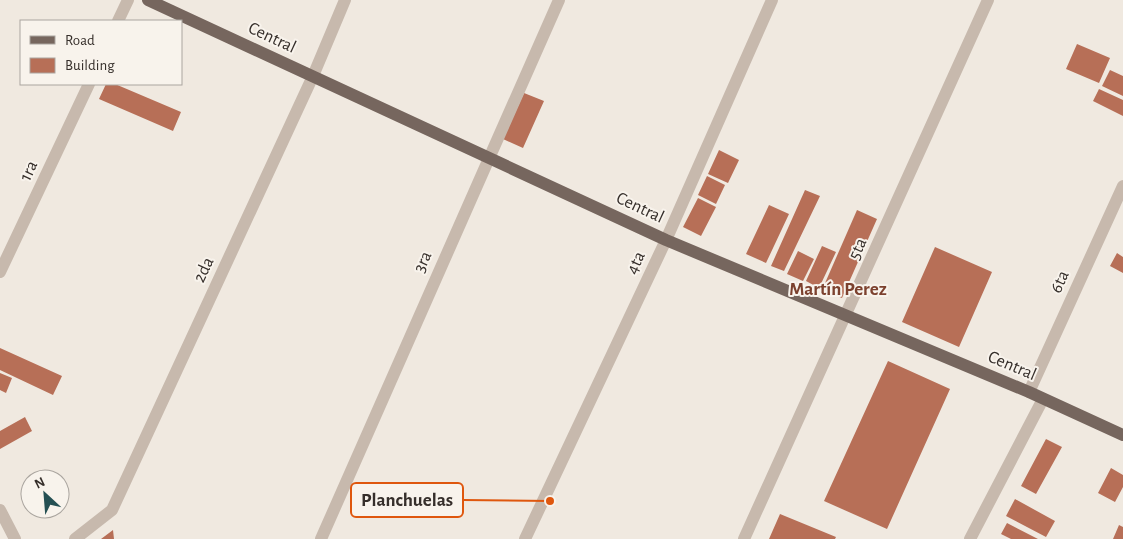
<svg xmlns="http://www.w3.org/2000/svg" width="1123" height="539" font-family="'Alegreya Sans',sans-serif">
	<style>
		.building { fill: #b76f57 }
		.lines { fill: none; stroke-linecap: round; stroke-linejoin: round }
		.street { stroke: #c7b9ad; stroke-width: 12 }
		.primary { stroke: #76665e; stroke-width: 12 }
		.labels { text-anchor: middle; dominant-baseline: central; stroke-width: 4; stroke-linejoin: round; paint-order: stroke }
		.street-label { font-size: 18px; fill: #362f2b; stroke: #f8f3ec }
		.neighbourhood-label { font-size: 19px; font-weight: bold; fill: #7c412e; stroke: #f8f3ec }
		.leader { fill: none; stroke: #df570e; stroke-width: 2 }
		.callout-dot { fill: #df570e; stroke: #f8f3ec; stroke-width: 2 }
		.callout { fill: #f8f3ec; stroke: #df570e; stroke-width: 2 }
		.callout-label { font-size: 19px; text-anchor: middle; font-weight: bold; fill: #362f2b }
	</style>
	<rect width="100%" height="100%" fill="#f0e9e0"/>
	<path class="building" d="M1077 44 1110 58 1099 83 1066 69Z
		M1110 70 1123 76V96L1102 86Z
		M106 84H115L181 112 173 131 99 99Z
		M1099 89 1123 100V116L1093 101Z
		M524 93 544 101 523 148 503 139Z
		M719 150 739 160 728 183 708 174Z
		M707 176 725 185 716 204 698 195Z
		M805 190 820 196 784 271 771 266Z
		M698 198 716 207 701 236 683 227Z
		M769 205 789 214 766 263 746 254Z
		M857 210 877 219 842 298 822 290Z
		M822 246 836 252 819 288 806 281Z
		M935 247 992 272 959 347 902 322Z
		M798 251 814 259 803 281 787 274Z
		M1117 253 1123 257V273L1110 266Z
		M0 348 62 376 53 395 0 370Z
		M888 361 950 389 887 529 824 501Z
		M0 373 12 378 6 393 0 390Z
		M25 417 32 431 0 449V431Z
		M1046 439 1062 447 1036 494 1021 486Z
		M1111 468 1123 475V487L1115 502 1098 493Z
		M1015 499 1055 521 1046 537 1006 516Z
		M780 514 836 537 835 539H769Z
		M1007 523 1038 539H1011L1001 534Z
		M1119 525 1123 527V539H1113Z
		M113 530 114 539H101Z"/>
	<g class="lines">
		<path class="street" d="M118 21 128 0
			M0 272 89 84
			M1029 392 1123 186
			M0 510 15 539
			M75 539 112 510 313 76 345 0
			M321 539 559 0
			M525 539 666 240 772 0
			M744 539 988 0
			M970 539 1043 399"/>
		<path class="primary" d="M148 0 666 240 1029 392 1123 435"/>
	</g>
	<g class="labels">
		<g class="street-label">
			<text transform="translate(272 38) rotate(25)">Central</text>
			<text transform="translate(29 171) rotate(-65)">1ra</text>
			<text transform="translate(640 208) rotate(25)">Central</text>
			<text transform="translate(858 249) rotate(-66)">5ta</text>
			<text transform="translate(423 262) rotate(-66)">3ra</text>
			<text transform="translate(636 263) rotate(-65)">4ta</text>
			<text transform="translate(204 270) rotate(-65)">2da</text>
			<text transform="translate(1060 282) rotate(-66)">6ta</text>
			<text transform="translate(1012 366) rotate(23)">Central</text>
		</g>
		<g class="neighbourhood-label">
			<text x="838" y="289">Martín Perez</text>
		</g>
	</g>
	<path class="leader" d="M550 501L463 500"/>
	<circle class="callout-dot" cx="550" cy="501" r="5"/>
	<rect class="callout" x="351" y="483" width="112" height="34" rx="5"/>
	<g class="callout-label">
		<text x="407" y="506">Planchuelas</text>
	</g>
	<rect x="20" y="20" width="162" height="65" fill="#f8f3ec" stroke="#aaa59f"/>
	<rect x="30" y="36" width="25" height="8" fill="#76665e" stroke="#aaa59f"/>
	<text x="65" y="45" font-size="15" fill="#362f2b">Road</text>
	<rect x="30" y="58" width="25" height="15" fill="#b76f57" stroke="#aaa59f"/>
	<text x="65" y="70" font-size="15" fill="#362f2b">Building</text>
	<g transform="translate(45 494) rotate(334)"><circle r="24" fill="#f8f3ec" stroke="#aaa59f"/>
	<path d="M0-4L9 19L0 12L-9 19Z" fill="#255053"/>
	<text y="-8" font-size="14" font-weight="bold" text-anchor="middle" fill="#362f2b">N</text>
	</g>
</svg>
